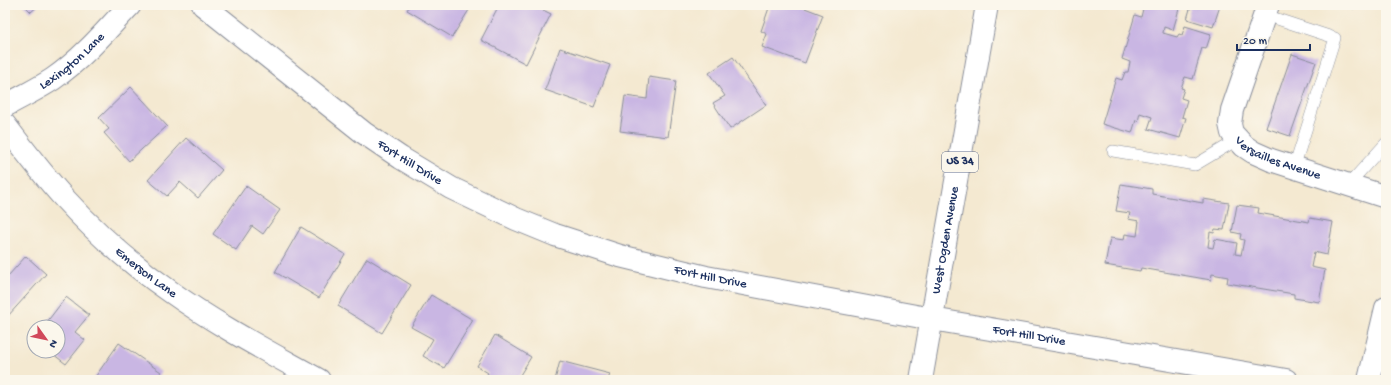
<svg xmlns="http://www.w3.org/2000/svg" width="1391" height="385" font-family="'Gochi Hand',sans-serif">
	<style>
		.building { fill: #c9b6e3 }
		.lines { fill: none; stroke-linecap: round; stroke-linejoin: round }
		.lane-casing { stroke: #888c98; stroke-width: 12 }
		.street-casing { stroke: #888c98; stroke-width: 24 }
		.secondary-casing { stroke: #888c98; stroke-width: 24 }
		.primary-casing { stroke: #888c98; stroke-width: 24 }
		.lane { stroke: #fff; stroke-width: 11 }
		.street { stroke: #fff; stroke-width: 22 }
		.secondary { stroke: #fff; stroke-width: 22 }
		.primary { stroke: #fff; stroke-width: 22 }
		.labels { text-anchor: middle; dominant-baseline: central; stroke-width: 3; stroke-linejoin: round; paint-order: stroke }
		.shield { fill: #fbf7ec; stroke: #5e6b89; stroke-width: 1 }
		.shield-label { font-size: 12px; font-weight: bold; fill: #1b2f5e }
		.street-label { font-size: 13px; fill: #1b2f5e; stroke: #fbf7ec }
	</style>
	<rect width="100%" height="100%" fill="#fbf7ec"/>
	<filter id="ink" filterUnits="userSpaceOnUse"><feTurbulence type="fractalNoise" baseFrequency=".025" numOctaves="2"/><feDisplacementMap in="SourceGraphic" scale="8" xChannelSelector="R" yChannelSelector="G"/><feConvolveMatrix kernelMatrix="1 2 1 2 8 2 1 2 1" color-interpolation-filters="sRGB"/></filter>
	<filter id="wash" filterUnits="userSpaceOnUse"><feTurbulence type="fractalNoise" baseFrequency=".012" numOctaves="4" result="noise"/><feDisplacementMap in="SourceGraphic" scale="16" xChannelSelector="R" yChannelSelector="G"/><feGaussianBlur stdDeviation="0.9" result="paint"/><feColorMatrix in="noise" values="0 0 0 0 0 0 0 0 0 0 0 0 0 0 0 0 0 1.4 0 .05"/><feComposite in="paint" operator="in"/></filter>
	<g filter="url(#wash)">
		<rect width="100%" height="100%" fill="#f4e9d1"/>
		<g id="blocks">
			<path class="building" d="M24 5H39L31 12Z
				M410 5H462L469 10 452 37 407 10Z
				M499 5H533L551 14 526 64 481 40Z
				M770 5H797L823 15 805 63 762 47 767 34 761 31Z
				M1144 5H1171V6L1179 9 1173 30 1164 27 1163 33 1177 37 1179 34 1182 35 1185 26 1211 34 1206 49 1202 48 1193 79 1185 77 1181 88 1184 89 1181 98 1187 100 1182 117 1186 118 1180 138 1148 129 1152 117 1140 113 1138 121 1136 120 1132 133 1102 124 1116 78 1122 80 1125 72H1128L1130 62 1122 59 1135 15 1141 17Z
				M1187 5 1220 6 1213 27 1187 19 1190 9 1186 8Z
				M1343 5H1355L1354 9Z
				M560 48 610 65 594 107 545 90Z
				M1292 54 1316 62 1290 136 1266 128Z
				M733 57 766 105 730 129 713 103 725 96 709 73Z
				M649 77 676 81 668 137 620 131 625 96 647 99Z
				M131 87 167 126 129 161 104 133 109 129 99 118Z
				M186 138 222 170 198 198 180 182 167 196 148 180Z
				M1121 184 1152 189V194L1203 203V199L1229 203 1224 230 1215 229 1214 233 1210 232 1208 247 1213 248 1215 239 1237 243 1235 254 1241 255 1244 240 1240 239 1241 234 1232 232 1237 205 1259 208 1258 213 1309 222 1310 218 1333 222 1327 255 1314 252 1311 267 1325 270 1319 302 1294 298V294L1227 283 1228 277 1212 274 1211 280 1141 268 1140 271 1105 265 1110 238 1124 240 1125 234 1137 236 1139 221 1128 219 1130 213 1116 211Z
				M246 186 280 210 263 234 252 226 236 250 213 234Z
				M301 227 345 254 319 298 275 272Z
				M26 256 46 274 7 317 5 315V273L8 276Z
				M367 258 411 285 382 333 338 306Z
				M431 295 473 320 444 368 423 356 433 339 411 327Z
				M66 297 89 315 75 332 85 340 66 364 49 351H58V327H43Z
				M495 335 531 357 517 380H484L488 373 477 366Z
				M119 343 161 372 156 380H93Z
				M560 361 610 374 608 380H555Z"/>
		</g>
	</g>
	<g filter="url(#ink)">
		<use href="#blocks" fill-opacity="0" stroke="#888c98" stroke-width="1"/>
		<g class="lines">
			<g class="lane-casing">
				<path id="lane" d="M1265 15 1335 38 1294 168
					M1113 151 1195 165 1237 140
					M1348 185 1386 143"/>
			</g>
			<g class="street-casing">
				<g id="street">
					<path id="s1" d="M1268 5 1232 110 1230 124 1232 133 1244 146 1253 152 1271 160 1386 197"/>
					<path id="s2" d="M5 106C21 97 38 89 53 79 82 59 106 31 130 5"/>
					<path id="s3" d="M5 125C24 150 43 175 64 198 96 233 132 265 171 292 217 325 269 352 319 380"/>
					<path d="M1369 380 1386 308"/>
				</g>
			</g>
			<g class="secondary-casing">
				<g id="secondary">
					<path id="s4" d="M203 5 364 133 401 158 451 188 516 219 555 235 620 256 706 277 932 319 1286 380"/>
				</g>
			</g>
			<g class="primary-casing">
				<g id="primary">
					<path id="s5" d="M921 380 987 5"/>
				</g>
			</g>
			<use href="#lane" class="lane"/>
			<use href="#street" class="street"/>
			<use href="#secondary" class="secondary"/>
			<use href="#primary" class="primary"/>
		</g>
	</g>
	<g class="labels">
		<rect class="shield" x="942" y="152" width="36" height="20" rx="3"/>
		<g class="shield-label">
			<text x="960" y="162">US 34</text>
		</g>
		<g class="street-label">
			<text stroke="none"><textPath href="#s2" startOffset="81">Lexington Lane</textPath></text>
			<text stroke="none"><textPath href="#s1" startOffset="188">Versailles Avenue</textPath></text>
			<text stroke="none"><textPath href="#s4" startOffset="260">Fort Hill Drive</textPath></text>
			<text stroke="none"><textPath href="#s5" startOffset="142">West Ogden Avenue</textPath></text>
			<text stroke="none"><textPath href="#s3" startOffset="205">Emerson Lane</textPath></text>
			<text stroke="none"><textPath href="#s4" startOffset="584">Fort Hill Drive</textPath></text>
			<text stroke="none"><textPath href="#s4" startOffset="908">Fort Hill Drive</textPath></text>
		</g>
	</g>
	<rect width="1391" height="385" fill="none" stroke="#fbf7ec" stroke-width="20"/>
	<g transform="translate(46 339) rotate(123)"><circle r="19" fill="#fbf7ec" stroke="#a1a7b3"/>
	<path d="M0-3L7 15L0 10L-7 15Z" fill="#d1495b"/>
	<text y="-6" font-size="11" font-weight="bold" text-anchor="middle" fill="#1b2f5e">N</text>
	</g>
	<path d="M1237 44v6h73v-6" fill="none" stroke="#1b2f5e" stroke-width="2"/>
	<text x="1243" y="44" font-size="12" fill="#1b2f5e" stroke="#fbf7ec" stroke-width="3" paint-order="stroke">20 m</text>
</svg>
